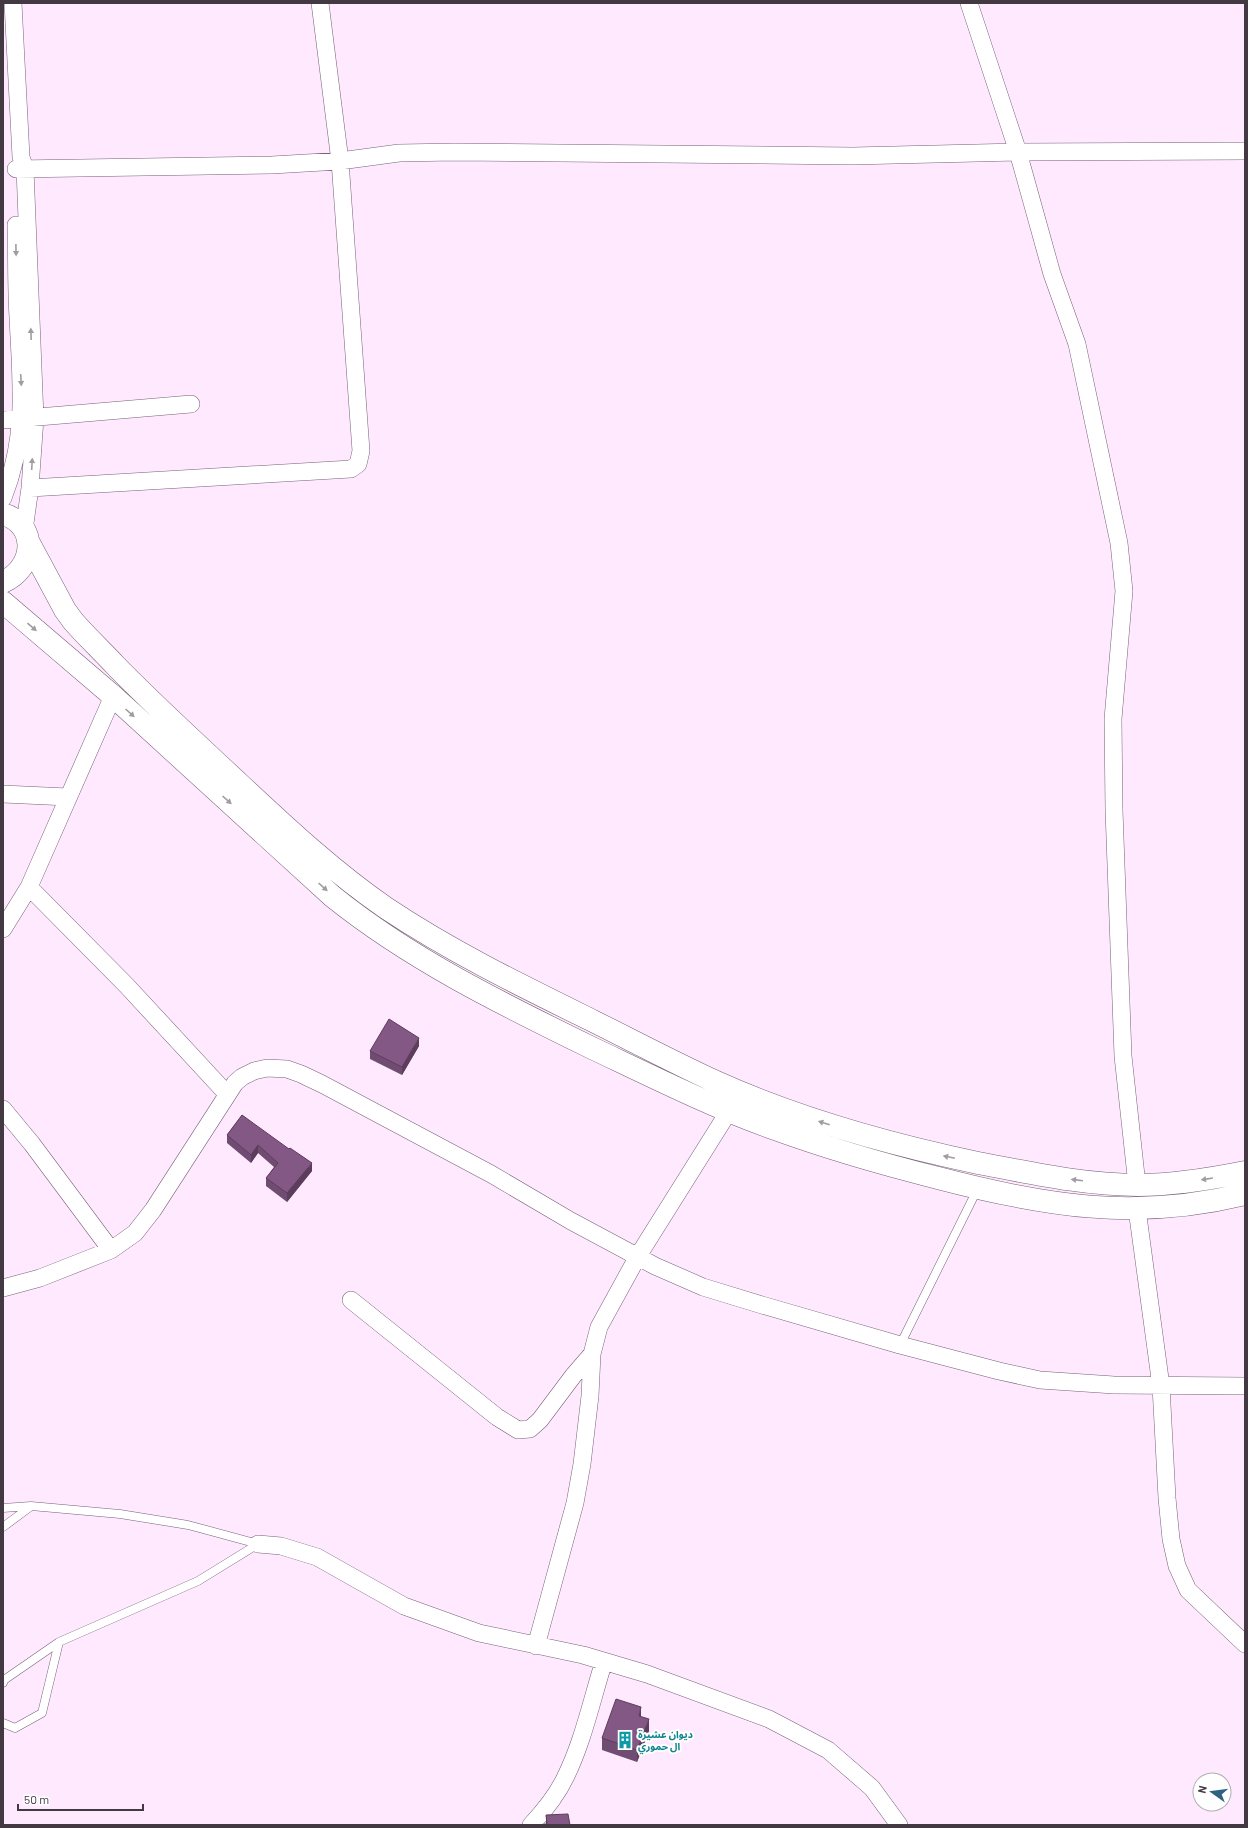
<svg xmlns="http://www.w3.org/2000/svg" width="1248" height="1828" font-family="Barlow,'Noto Sans Arabic',sans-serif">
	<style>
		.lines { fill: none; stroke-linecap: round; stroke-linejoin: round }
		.lane-casing { stroke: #776177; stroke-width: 9 }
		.street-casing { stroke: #776177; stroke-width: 18 }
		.secondary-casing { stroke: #776177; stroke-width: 23 }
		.lane { stroke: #fff; stroke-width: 8 }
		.street { stroke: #fff; stroke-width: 17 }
		.secondary { stroke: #fff; stroke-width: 22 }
		.wall { fill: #714c72 }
		.shaded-wall { fill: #5c3e5c }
		.building { fill: #835884; stroke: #5c3e5c }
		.oneway { fill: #a19ca1 }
		.labels { text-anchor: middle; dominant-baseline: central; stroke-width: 4; stroke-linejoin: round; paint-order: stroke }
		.culture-label { font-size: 10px; font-weight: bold; fill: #0d838f; stroke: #fefefe; text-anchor: start }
	</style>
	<rect width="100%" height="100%" fill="#fee9fe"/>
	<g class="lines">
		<g class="lane-casing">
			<path id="lane" d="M900 1345 977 1190
				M3 1508 31 1506 120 1514 188 1525 258 1544
				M3 1527 30 1507
				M3 1683 4 1680 59 1642 198 1581 258 1544
				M3 1723 15 1728 42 1713 59 1642"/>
		</g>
		<g class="street-casing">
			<path id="street" d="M13 3 21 157 25 169 35 418 30 488 24 530
				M969 3 1018 152 1052 274 1077 344 1119 543 1124 591 1113 719 1114 810 1123 1056 1137 1185
				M16 169 272 165 340 161 399 153 455 152 853 156 1018 152 1245 151
				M3 420 191 404
				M30 488 351 469 358 464 361 451 340 161 320 3
				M3 498C28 435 21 383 18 317 16 287 17 256 16 225
				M3 794 68 797
				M29 887 127 986 227 1094
				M3 929 29 887 113 696
				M3 1109 32 1144 111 1250
				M1137 1209 1161 1386 1167 1498 1171 1539 1177 1566 1188 1590 1245 1644
				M3 1288 40 1278 111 1250 135 1233 153 1210 235 1083 242 1077 254 1071 267 1068 287 1069 301 1074 322 1084 491 1174 571 1221 655 1266 703 1287 762 1305 900 1345 999 1371 1040 1380 1114 1385 1245 1386
				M351 1300 497 1417 518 1430 530 1429 540 1420 573 1376 592 1354
				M258 1544 281 1546 317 1557 404 1606 479 1633 583 1655 647 1674 769 1719 828 1750 872 1788 899 1825
				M536 1646 575 1503 582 1464 590 1396 592 1354 599 1327 638 1256 729 1111
				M531 1825C544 1811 557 1795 565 1778 583 1742 592 1699 604 1661"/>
		</g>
		<g class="secondary-casing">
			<path id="secondary" d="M3 514C39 525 35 568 3 582
				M28 541 65 610 73 621C86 636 101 650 115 665 148 699 183 731 217 763 271 813 325 866 386 908 452 952 522 986 593 1021 633 1041 673 1062 714 1081 798 1119 888 1144 978 1163 1031 1173 1084 1185 1138 1185 1174 1185 1210 1179 1245 1172
				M3 602 113 696 332 896C410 959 502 1004 592 1048 651 1076 711 1106 772 1128 827 1148 882 1164 938 1178 1045 1206 1135 1221 1245 1194"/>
		</g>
		<use href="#lane" class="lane"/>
		<use href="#street" class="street"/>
		<use href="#secondary" class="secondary"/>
	</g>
	<path class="wall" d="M419 1046 402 1075 370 1059V1051Z
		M242 1115 312 1171 287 1202 266 1186V1178L274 1167 258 1153 251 1163 227 1143V1135Z
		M641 1717 649 1731 637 1762 602 1750V1738Z
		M546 1815 570 1825 546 1824Z"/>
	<path class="shaded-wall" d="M419 1038V1046L402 1075V1067Z
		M258 1145V1153L251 1163V1155Z
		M312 1163V1171L287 1202V1193Z
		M641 1707V1719L639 1716Z
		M649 1719V1731L637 1762V1750Z"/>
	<path class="building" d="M389 1019 419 1038 402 1067 370 1051Z
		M242 1115 289 1149 290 1148 312 1163 287 1193 266 1178 278 1163 258 1145 251 1155 227 1135Z
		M616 1699 641 1707 639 1716 649 1719 637 1750 602 1738Z
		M568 1814 570 1825H535L547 1824 546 1815Z"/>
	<defs><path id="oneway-solid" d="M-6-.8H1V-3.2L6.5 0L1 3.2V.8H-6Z"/></defs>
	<g class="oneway">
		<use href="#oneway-solid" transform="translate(16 250) rotate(89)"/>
		<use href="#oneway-solid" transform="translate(31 334) rotate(-92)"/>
		<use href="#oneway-solid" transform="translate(21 380) rotate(87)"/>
		<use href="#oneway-solid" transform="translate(32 464) rotate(-87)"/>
		<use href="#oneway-solid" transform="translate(32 627) rotate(41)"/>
		<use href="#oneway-solid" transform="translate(130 713) rotate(42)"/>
		<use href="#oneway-solid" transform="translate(227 800) rotate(42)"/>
		<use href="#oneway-solid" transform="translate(323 887) rotate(42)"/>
		<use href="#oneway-solid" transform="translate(824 1123) rotate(-162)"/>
		<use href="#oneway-solid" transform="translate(949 1157) rotate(-168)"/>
		<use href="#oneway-solid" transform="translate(1207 1179) rotate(171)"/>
		<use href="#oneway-solid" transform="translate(1077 1180) rotate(-173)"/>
	</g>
	<defs>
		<g id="building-bare" transform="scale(1.38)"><path d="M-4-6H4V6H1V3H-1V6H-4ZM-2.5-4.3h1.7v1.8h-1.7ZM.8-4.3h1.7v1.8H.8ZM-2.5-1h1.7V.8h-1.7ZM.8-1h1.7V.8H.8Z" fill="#0f9aa8" stroke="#fefefe" stroke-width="2.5" paint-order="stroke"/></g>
	</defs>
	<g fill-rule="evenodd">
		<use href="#building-bare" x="625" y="1740"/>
	</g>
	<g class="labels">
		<g class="culture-label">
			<text x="638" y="1734">ديوان عشيرة<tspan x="638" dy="12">ال حموري</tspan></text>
		</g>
	</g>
	<rect width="1248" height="1828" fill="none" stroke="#433943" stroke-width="8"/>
	<g transform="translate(1212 1792) rotate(284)"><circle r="19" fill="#fefefe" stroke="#b3afb3"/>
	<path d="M0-3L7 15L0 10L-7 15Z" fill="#2e647f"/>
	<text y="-6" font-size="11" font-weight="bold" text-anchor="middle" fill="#433943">N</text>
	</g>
	<path d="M18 1804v6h125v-6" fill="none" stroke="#433943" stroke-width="2"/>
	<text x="24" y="1804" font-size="12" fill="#433943" stroke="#fefefe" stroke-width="3" paint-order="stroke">50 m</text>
</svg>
